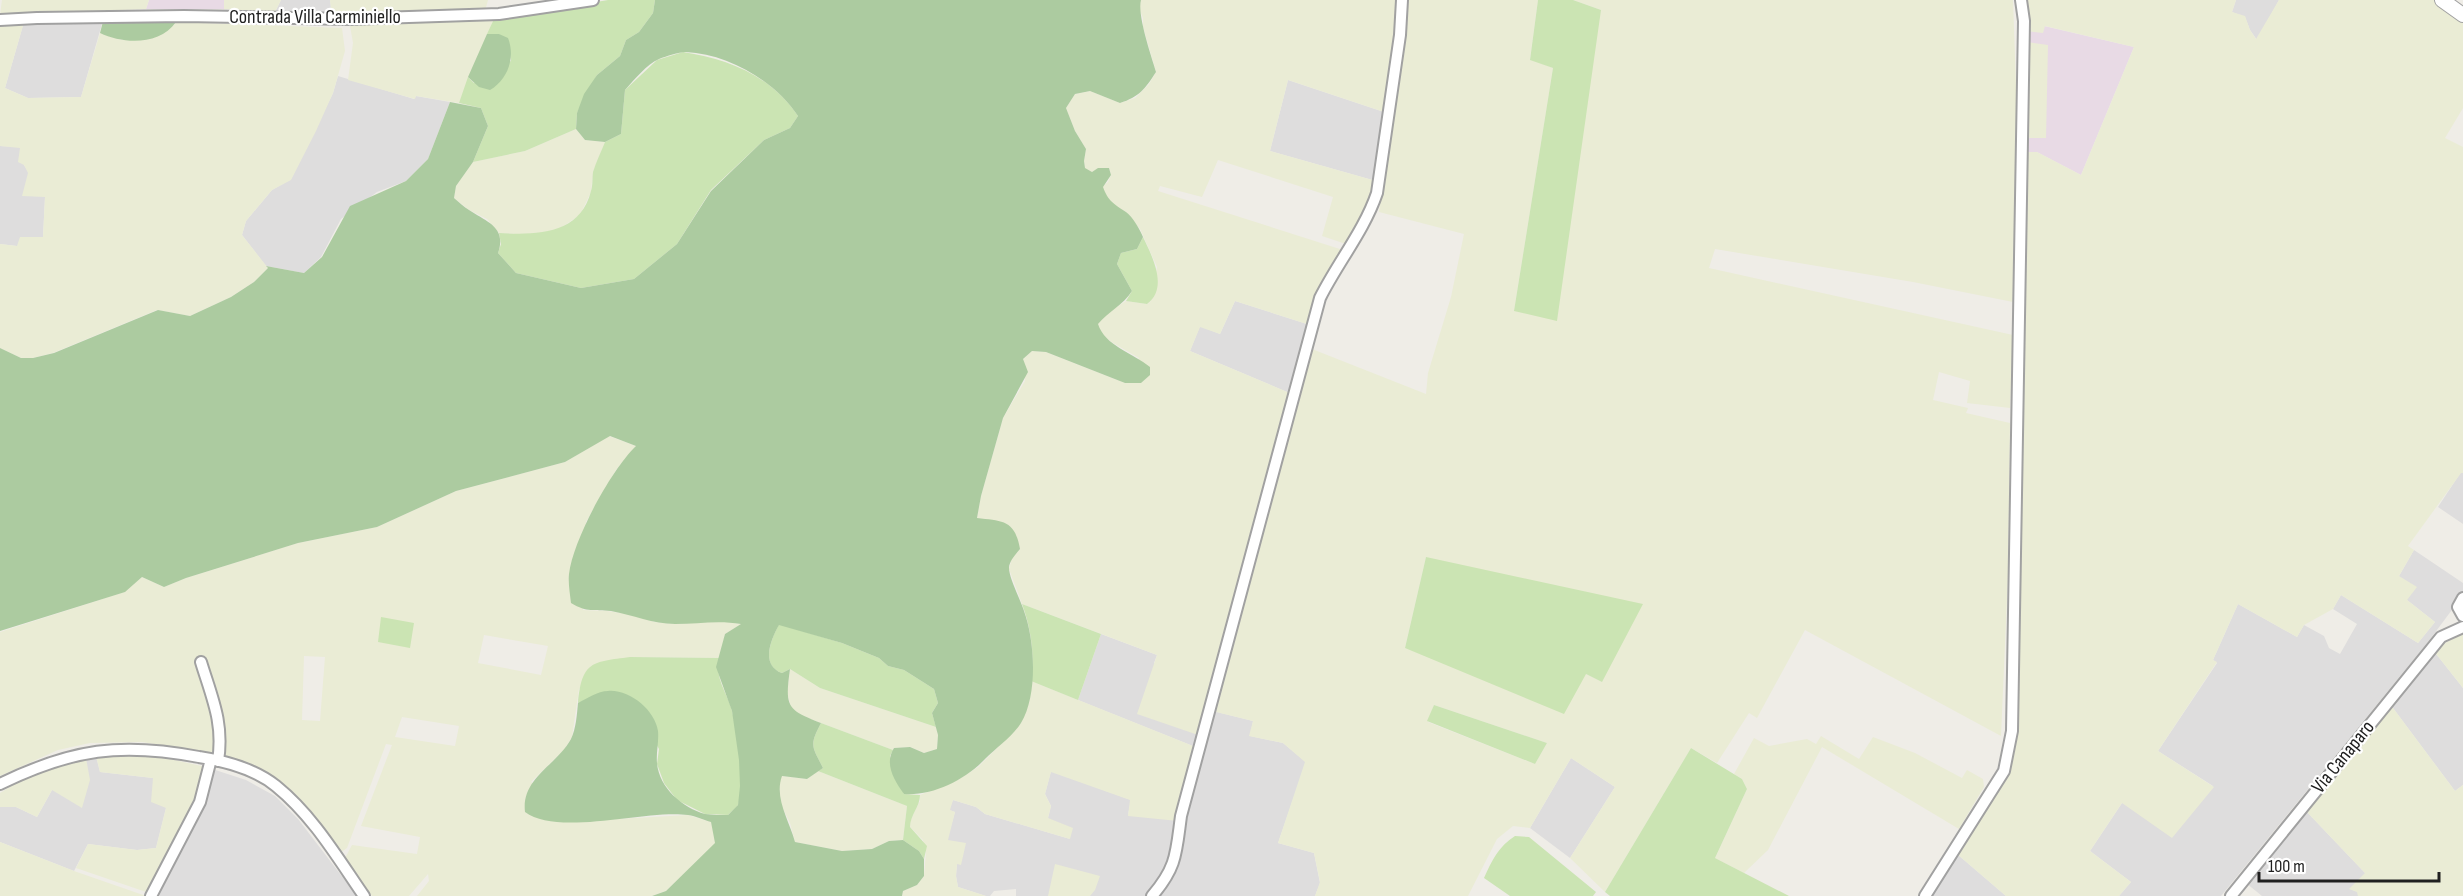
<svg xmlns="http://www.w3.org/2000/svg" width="2463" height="896" font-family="'Sofia Sans Condensed',sans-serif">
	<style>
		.residential { fill: #dedddd }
		.industrial { fill: #e8dae5 }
		.farmland { fill: #eaecd5; fill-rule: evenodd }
		.grass { fill: #cbe4b3 }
		.forest { fill: #accba0 }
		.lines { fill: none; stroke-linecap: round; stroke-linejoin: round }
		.minor-casing { stroke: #a1a1a1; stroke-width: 14 }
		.tertiary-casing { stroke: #a1a1a1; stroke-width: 16 }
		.minor { stroke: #fff; stroke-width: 10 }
		.tertiary { stroke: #fff; stroke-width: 14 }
		.labels { text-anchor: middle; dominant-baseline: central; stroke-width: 4.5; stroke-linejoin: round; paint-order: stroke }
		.street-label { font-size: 20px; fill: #202020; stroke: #fff }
	</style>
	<rect width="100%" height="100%" fill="#efede7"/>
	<path class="residential" d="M281 0H330L332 17 275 12Z
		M2236 0H2279L2257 40 2250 30 2245 17 2232 12Z
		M106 10 81 97 28 98 5 88 24 22 23 13Z
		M338 76 414 99 416 96 450 102 428 159 406 181 377 192 341 219 321 257 304 273 266 266 242 235 246 221 272 190 291 179 333 93Z
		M1288 80 1387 113 1376 181 1270 151Z
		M0 146 20 147 24 165 45 197 43 237 17 246 0 244Z
		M1235 301 1310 325 1292 394 1190 351 1200 326 1220 334Z
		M2461 472 2463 473V524L2438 507Z
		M2414 550 2463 583V595L2428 642 2221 896H2119L2131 882 2090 851 2122 803 2213 786 2158 751 2217 663 2213 660 2238 604 2297 637 2304 625 2324 636 2329 648 2340 654 2357 624 2333 609 2341 595 2418 643 2435 622 2407 600 2399 576Z
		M1101 634 1157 655 1154 663 1209 710 1253 721 1250 736 1283 743 1306 762 1278 843 1314 853 1320 883 1315 896H1016V889L994 891 990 896H986L958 887 956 876 957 863 960 864 947 840 955 812 949 810 953 800 976 807 985 814 1070 839 1048 818 1051 806 1045 794 1051 771 1131 800 1128 815 1198 748 1078 700Z
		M2433 650 2463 688V785L2455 791 2390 704Z
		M96 756 100 772 153 778 166 808 156 848 137 850 88 844 74 871 0 842V807H16L37 817 52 790 86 758Z
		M1571 758 1615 787 1570 858 1530 828Z
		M206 767 246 780 275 796 298 819 357 896H148Z
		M2306 811 2366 874 2350 889 2358 892V896H2262L2246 883Z
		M1957 854 2006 896H1930Z"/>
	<path class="industrial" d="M149 0H224V9H146Z
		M2044 26 2134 47 2081 175 2037 152H2027V31Z"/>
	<path class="farmland" d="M2 0H149L146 9 0 15Z
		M224 0H281L275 12 224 9Z
		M330 0H488L485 11 332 17Z
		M1141 0H1401L1387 113 1288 80 1270 151 1376 181 1367 206 1346 244 1322 236 1333 197 1218 160 1202 197 1160 186 1158 191 1343 250 1310 325 1235 301 1220 334 1200 327 1190 351 1292 394 1201 736 1137 714 1157 655 1022 604 1009 569 1012 558 1020 549 977 518 981 496 1003 418 1025 381 1023 359 1032 351 1046 352 1125 383 1139 358 1113 343 1101 334 1097 324 1109 312 1126 301 1147 304 1151 301 1157 267 1140 229 1126 212 1110 203 1102 187 1108 182 1111 175 1109 168H1099L1092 172 1085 169 1084 161 1086 149 1075 131 1066 108 1075 94 1090 91 1120 103 1135 98 1149 84 1156 72 1143 27V18L1139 8Z
		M1408 0H1538L1530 59 1553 68 1514 311 1601 10 1573 0H2013L2017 114 2013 302 1913 282 1715 249 1709 268 2013 335 2010 408 1967 403 1970 381 1939 372 1933 400 1968 408 1966 413 2010 423 2008 575 2001 736 1805 630 1757 718 1749 713 1717 763 1691 748 1605 892 1570 858 1615 787 1571 758 1530 828 1513 826 1497 839 1468 896H1315L1320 882 1314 853 1278 843 1305 762 1283 743 1249 736 1253 721 1216 712 1312 349 1426 394 1428 373 1451 297 1464 234 1379 212ZM1426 557 1602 682 1586 674 1405 648ZM1434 705 1547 743 1535 764 1428 722Z
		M2025 0H2236L2232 12 2245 16 2250 30 2256 39 2279 0H2435L2463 20V108L2445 138 2463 147V473H2461L2408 546 2414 550 2399 576 2417 587 2407 600 2435 622 2418 643 2341 595 2333 609 2304 625 2297 637 2238 604 2213 660 2217 662 2158 751 2214 787 2172 838 2122 803 2090 851 2131 882 2119 896H2006L1957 854 2009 760 2027 152H2037L2081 175 2134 47 2045 26 2043 33 2027 31Z
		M494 19 459 103 416 96 415 99 348 80 353 43 350 26 384 21Z
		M24 22 5 88 28 98 81 97 100 33 122 40 151 39 172 27 176 22 342 28 345 51 333 93 316 131 291 180 272 190 246 221 242 235 268 268 254 282 231 297 190 316 157 310 53 353 33 358H21L0 348V244L17 246 20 237H43L45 197 22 196 28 173 24 165 18 162 20 148 0 146V24Z
		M2027 42 2048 45 2046 138H2027Z
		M576 129 585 140 605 142 593 172 591 192 580 215 559 229 532 235 499 233 487 219 469 210 454 198 456 186 473 162 525 151Z
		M609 436 636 446 616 470 586 522 583 610 607 611 635 615 654 622 676 624 721 621 742 624 725 634 720 658 630 657 579 689 572 737 564 750 531 782 599 820 688 815 711 822 716 843 666 891 652 896H417L429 881 428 874 409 896H372L344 860 352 845 417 854 420 837 361 826 392 745 386 744 347 848 340 853 288 791 222 757 212 705 215 745 212 753 142 742 90 743 58 750 0 776V632L124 592 142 577 164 587 186 578 298 543 377 527 456 491 565 462ZM484 635 548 646 541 675 478 663ZM304 656 325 657 320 721 302 720ZM402 717 459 726 455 746 395 737Z
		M2463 633V688L2433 650Z
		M790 669 820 688 936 727 938 735 937 749 924 753 910 747 894 748 893 750 797 714 791 707 787 693Z
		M1031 681 1198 748 1178 821 1128 816 1130 800 1051 772 1045 794 1051 806 1048 818 1073 828 1070 839 985 814 976 807 953 800 950 810 955 812 948 840 966 843 961 865 957 864 956 876 958 887 986 896H902L903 891 917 885 924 876 926 852 923 840 910 827V821L920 801V795L961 778 978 767 1007 738 1021 723 1028 703Z
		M2390 704 2455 791 2463 785V896H2358L2357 892 2349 889 2365 873 2306 811Z
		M1821 736 1859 759 1873 737 1915 753 1962 778 1967 770 1983 779 1984 787 1959 829 1822 747 1768 850 1744 873 1715 858 1747 789 1742 779 1734 774 1754 738 1769 746 1807 739 1816 744Z
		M113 754H147L206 767 188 819 149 893 76 868 88 844 137 850 156 848 166 808 151 802 153 778 100 772 96 756Z
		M86 758 90 780 82 808 52 790 37 817 16 807H0V793L18 782 42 770Z
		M818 771 907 806 903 840 889 841 872 849 842 851 795 842 790 823 781 805 779 785 781 776 807 779Z
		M0 842 74 871 146 896H0Z
		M1055 864 1100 876 1095 890 1090 896H1048Z"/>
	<path class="grass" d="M608 0H655L653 13 639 32 626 40 620 56 597 75 577 113 576 129 525 151 473 162 488 126 481 108 459 103 468 77 474 83 511 61 510 52 499 34H487L494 19Z
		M1538 0H1573L1601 10 1557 321 1514 311 1553 68 1530 60Z
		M683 52C729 59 771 76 798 116L790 128 764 140 711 190 677 244 634 279 581 288 516 273 498 253 501 244 499 233C536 235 580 235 591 191 593 185 592 179 593 172 596 162 601 152 605 142L621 134 625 90 657 60Z
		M1143 237C1152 256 1169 288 1147 304L1126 301 1132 291 1117 264 1121 253 1137 249Z
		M1426 557 1643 604 1602 682 1586 674 1564 714 1405 648Z
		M1022 604 1101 634 1078 700 1031 681C1035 655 1031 628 1022 604Z
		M381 617 414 623 410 648 378 642Z
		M779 624 842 643 879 658 888 666 904 670 934 689 938 703 932 713 936 727 820 688 790 669 782 673C760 665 771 640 779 624Z
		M630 657 720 658C713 676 728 694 732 711 737 730 745 788 738 805 736 808 731 812 728 815L705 814 677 800 664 783 657 764 659 749 630 696 608 691 578 703C582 661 592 662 630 657Z
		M1434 705 1547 743 1535 764 1427 721Z
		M821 723 893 750 890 756 904 794 920 795C920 807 910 815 910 827L927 846 924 859 919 851 903 840 907 806 818 771 823 768C812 746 809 746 821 723Z
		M1691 748 1742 779 1747 789 1715 858 1789 896H1610L1605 892Z
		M1515 836 1529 837 1596 892 1593 896H1510L1484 878C1492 860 1499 846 1515 836Z"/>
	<path class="forest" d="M655 0H1141C1137 15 1151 55 1156 72 1145 89 1139 97 1120 103L1090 91 1075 94 1066 108 1075 131 1086 149 1084 161 1085 168 1092 172 1098 168H1109L1111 175 1103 187C1108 201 1114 204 1126 212 1133 217 1140 230 1143 237L1137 249 1121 253 1117 264 1132 291C1123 305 1108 312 1098 324 1105 346 1133 353 1150 367V375L1141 383H1125L1046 352 1032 351 1023 359 1028 372 1003 418 981 496 977 518C1003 521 1015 520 1020 549 1016 554 1009 561 1009 568 1009 578 1021 601 1024 611 1035 641 1038 695 1021 723 1012 737 997 747 985 759 965 780 933 796 904 794 894 780 884 764 894 748L910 747 924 753 937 749 938 735 932 713 938 703 934 689 904 670 888 666 879 658 842 643 779 625C771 639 760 665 782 673L790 669C785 706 786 710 821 723 809 746 812 746 823 768L807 779 782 776C774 798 789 820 795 842L842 851 872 849 889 841 903 840 919 851 924 859V876L917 885 903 891 902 896H652L666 891 715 843 711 822C704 820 696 816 688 815 647 809 558 837 525 812 521 778 556 766 571 739 576 729 577 714 578 703 586 699 598 691 608 691 629 689 655 710 658 731 659 742 656 753 657 763 659 788 683 808 705 814 712 815 721 815 728 815L738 805 740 786 739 760 732 711 716 667 725 634 741 624C718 620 698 624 675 624 653 624 633 615 611 611 593 609 588 613 571 603 570 594 568 583 569 574 573 540 611 470 636 446L610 436 565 462 456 491 377 527 298 543 186 578 164 587 142 577 125 592 0 631V348L21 358H33L54 353 158 310 190 316 231 297 254 282 268 268 266 266 304 273 322 257 350 206 406 181 428 159 450 102 481 108 488 126 473 162 456 186 454 198C459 202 464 207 469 210 487 222 507 227 498 253L516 273 581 288 634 279 677 244 711 191 764 140 790 128 798 116C775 81 728 54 686 52 678 52 667 56 659 59 646 65 635 79 625 90L621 134 605 142 585 140 576 129 577 113 584 94 597 75 620 56 626 40 639 32 653 13Z
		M106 10H117L143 19 176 22C159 46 123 44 100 33Z
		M487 34H499L508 38C516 58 507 80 490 90L479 87 468 77Z"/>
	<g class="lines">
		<g class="minor-casing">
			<path id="minor" d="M0 20 37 18 184 16 349 19 499 14 593 0
				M2463 598 2458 607 2463 616
				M201 662C212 698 224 723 218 761
				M0 784C72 749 121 742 199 757 225 761 255 769 276 786 313 816 337 857 364 896
				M151 896 200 802 211 759
				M1152 896C1177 867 1176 853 1181 816L1320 298C1338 262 1364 231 1377 193L1400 35 1402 0
				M1925 896 2004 771 2012 731 2024 21 2021 0
				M2231 896 2441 637 2463 627"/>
		</g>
		<g class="tertiary-casing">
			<path id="tertiary" d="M2442 0 2463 15"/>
		</g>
		<use href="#minor" class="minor"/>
		<use href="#tertiary" class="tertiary"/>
	</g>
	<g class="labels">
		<g class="street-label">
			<text x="315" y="17">Contrada Villa Carminiello</text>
			<text transform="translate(2343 757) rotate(-51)">Via Canaparo</text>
		</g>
	</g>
	<path d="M2259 872v9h180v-9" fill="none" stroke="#202020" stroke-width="3"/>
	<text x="2268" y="872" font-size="18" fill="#202020" stroke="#ffffff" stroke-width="4.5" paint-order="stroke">100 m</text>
</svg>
